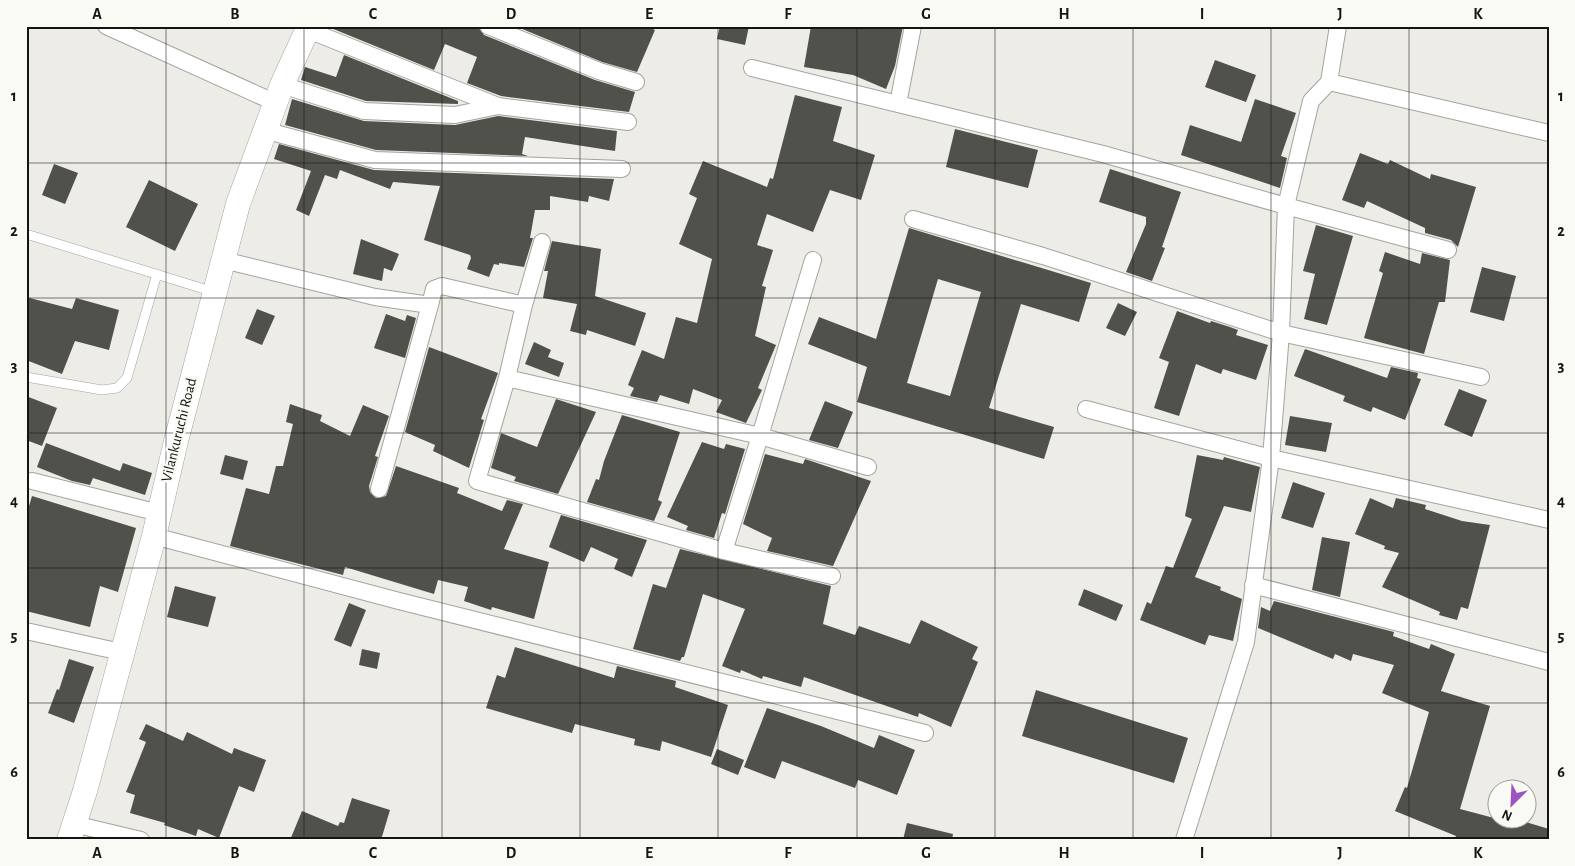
<svg xmlns="http://www.w3.org/2000/svg" width="1575" height="866" font-family="'Alegreya Sans',sans-serif">
	<style>
		.building { fill: #51514c; fill-rule: evenodd }
		.lines { fill: none; stroke-linecap: round; stroke-linejoin: round }
		.service-casing { stroke: #a4a49f; stroke-width: 10 }
		.minor-casing { stroke: #a4a49f; stroke-width: 18 }
		.secondary-casing { stroke: #a4a49f; stroke-width: 25 }
		.service { stroke: #fff; stroke-width: 9 }
		.minor { stroke: #fff; stroke-width: 16 }
		.secondary { stroke: #fff; stroke-width: 24 }
		.grid { fill: none; stroke: #141412; stroke-width: 1; stroke-opacity: 0.55 }
		.labels { text-anchor: middle; dominant-baseline: central; stroke-width: 5; stroke-linejoin: round; paint-order: stroke }
		.street-label { font-size: 15px; fill: #141412; stroke: #fafaf4 }
		.neatline { fill: none; stroke: #141412; stroke-width: 2 }
		.grid-label { font-size: 16px; text-anchor: middle; font-weight: bold; fill: #141412 }
	</style>
	<rect width="100%" height="100%" fill="#edece7"/>
	<path class="building" d="M326 26H478L484 35 595 80 635 92 629 112 501 96 467 83 477 57 445 44 434 70Z
		M515 26H646L655 30 637 72 602 62Z
		M720 26H749L745 45 717 39Z
		M811 26H903L895 66 886 89 853 75 804 67Z
		M344 55 458 101V104L366 101 301 80 305 67 336 77Z
		M1215 60 1256 75 1246 102 1205 87Z
		M795 95 842 107 833 141 875 155 861 200 830 190 813 232 767 214 757 245 773 250 762 286 766 287 755 336 776 345 758 388 762 390 746 423 716 412 722 400 693 389 689 404 660 395 657 402 630 396 634 388 628 385 642 350 664 359 676 317 697 323 712 259 679 244 697 198 689 194 703 161 767 187 770 178 773 179Z
		M292 99 364 121 455 125 498 116 617 131 615 151 525 137 522 154 528 156 376 150 285 125Z
		M1255 99 1296 113 1281 156 1287 158 1280 188 1181 155 1190 125 1241 142Z
		M955 129 1038 150 1028 188 946 167Z
		M279 144 374 170 614 179 609 201 589 196 588 202 550 196V210H535L530 238H533L524 267 499 263V265L494 264 489 277 467 269 471 258 470 255 424 240 440 186 393 182 390 189 340 170 337 179 325 175 309 216 296 210 311 171 274 159Z
		M1360 153 1388 164 1390 160 1430 179 1431 174 1476 187 1458 247 1451 240 1425 233V228L1367 201 1364 208 1342 200Z
		M54 164 78 173 65 204 42 195Z
		M1110 169 1181 192 1162 247 1165 248 1152 281 1126 272 1146 224V217L1099 202Z
		M149 180 198 204 175 251 126 227Z
		M1316 225 1353 236 1327 325 1304 319 1315 274 1303 271Z
		M909 228 1091 283 1079 322 1021 304 989 408 1054 427 1044 459 857 402 867 367 808 344 819 317 876 339ZM938 279 981 292 950 396 907 383Z
		M361 239 399 254 392 271 384 268 382 281 353 274Z
		M552 241 601 249 595 296 646 313 635 346 587 330 586 335 570 331 577 304 543 298 548 271H544Z
		M1385 252 1420 264 1422 253 1450 260 1445 302H1439L1424 354 1364 338 1383 273 1379 271Z
		M1482 267 1516 276 1504 321 1470 312Z
		M26 297 72 309 76 298 119 310 109 350 75 341 62 374 26 360Z
		M1118 303 1137 312 1125 336 1106 328Z
		M257 309 275 316 262 345 245 338Z
		M1177 311 1210 323 1211 321 1230 327 1238 330 1236 335 1268 345 1256 380 1223 369 1221 374 1196 364 1179 416 1154 408 1169 362 1159 358Z
		M386 314 405 321 407 315 416 318 405 358 374 348Z
		M534 342 551 350 548 357 564 363 559 377 525 364Z
		M429 347 498 373 481 419 484 420 469 468 433 451 435 445 405 432Z
		M1305 349 1387 378 1391 367 1418 373 1417 378 1421 379 1405 420 1373 407 1371 412 1343 401 1345 396 1294 376Z
		M1459 389 1487 400 1472 437 1444 425Z
		M26 396 57 408 42 446 26 440Z
		M556 399 596 412 558 494 514 481 516 477 491 468 501 433 537 447Z
		M825 401 853 412 838 448 809 440Z
		M290 404 322 415 320 421 350 436 363 405 389 416 375 456 378 457 369 486 370 492 376 498 386 496 396 466 459 488 457 493 502 511 507 500 523 504 504 549 549 562 534 619 492 607 491 610 464 601 468 587 438 580 434 594 345 567 343 575 230 546 246 488 269 494 276 466H283L293 424 286 422Z
		M622 415 680 432 658 500 662 502 654 521 587 502 596 479 599 480 604 461Z
		M1290 416 1332 423 1326 452 1285 445Z
		M702 442 724 449 726 444 745 449 725 514 722 513 714 538 686 530 688 526 667 517Z
		M46 443 120 471 123 463 152 473 145 495 93 478 90 485 72 481 37 467Z
		M765 454 803 464 805 459 871 481 833 566 767 551 772 538 743 524Z
		M225 455 248 461 243 480 220 474Z
		M1197 455 1223 460 1224 457 1260 467 1251 512 1224 506 1195 577 1221 587 1220 590 1242 599 1233 641 1209 635 1205 645 1140 620 1147 602 1151 604 1166 566 1173 568 1192 519 1185 516Z
		M1293 482 1325 493 1313 528 1281 518Z
		M32 496 136 528 118 592 100 586 90 627 26 611V516Z
		M1370 498 1393 508 1396 498 1426 505 1425 509 1462 521 1490 525 1468 609 1461 607 1457 620 1439 615 1440 612 1382 587 1399 553 1384 549 1385 546 1355 534Z
		M561 515 647 540 632 577 614 569 618 559 591 547 584 562 549 547Z
		M1322 537 1350 542 1340 597 1312 590Z
		M680 549 831 586 823 624 855 635 859 626 910 644 921 620 978 647 972 659 978 662 951 727 919 713 918 717 804 677 801 687 763 676 762 679 741 670 740 673 722 666 745 609 703 594 684 657H682L680 661 633 649 653 584 666 588Z
		M175 586 216 597 208 627 167 617Z
		M1084 589 1123 605 1116 621 1078 605Z
		M1274 601 1394 632 1393 636 1429 649 1431 644 1455 654 1441 691 1490 706 1460 809 1494 818H1512L1549 829V840H1455L1456 836 1395 811 1405 787 1407 788 1429 712 1382 693 1394 665 1353 654 1351 661 1335 654 1333 659 1258 628 1261 607 1270 611Z
		M349 603 366 610 351 647 334 640Z
		M515 647 614 678 617 666 676 681 675 687 728 705 711 757 662 741 660 751 634 745 635 739 575 724 572 733 486 708 497 675 505 678Z
		M362 649 380 653 377 669 359 665Z
		M69 659 94 667 74 723 48 713 57 689 59 690Z
		M1036 690 1188 738 1174 783 1022 736Z
		M767 708 821 726 874 748 879 735 915 750 897 795 858 780 855 788 782 761 775 779 744 767Z
		M146 724 183 741 187 732 232 754 234 748 266 760 254 792 239 786 219 838 198 829 196 836 164 825 165 823 130 813 135 795 126 792 146 742 139 739Z
		M717 749 744 760 738 775 711 764Z
		M352 798 390 810 381 840H290L302 811 338 826 340 822 344 823Z
		M907 823 953 834 952 840H903Z"/>
	<g class="lines">
		<g class="service-casing">
			<path id="service" d="M26 234 214 292
				M26 377 102 390 117 388 127 378 157 274"/>
		</g>
		<g class="minor-casing">
			<path id="minor" d="M106 26 276 103
				M488 26 599 71 636 82
				M913 26 898 104 1103 154 1286 206 1311 101 1329 82
				M1338 26 1329 82 1549 133
				M308 30 498 106 628 122
				M752 68 898 104
				M282 85 364 111 455 115 498 106
				M264 130 375 160 622 169
				M913 219 1043 256 1281 333 1481 377
				M223 260 375 297 430 305 434 289 442 286 524 305 507 378 760 436 724 551 477 481 507 378
				M813 260 760 436 868 467
				M524 305 542 242
				M1086 409 1271 458 1549 520
				M32 481 159 513
				M379 489 430 305
				M154 536 399 601 925 733
				M724 551 832 576
				M1253 585 1549 662
				M26 631 121 652
				M74 824 141 840
				M1184 840 1246 642 1271 458 1281 333 1286 206 1448 250"/>
		</g>
		<g class="secondary-casing">
			<path id="secondary" d="M69 840 85 791 154 536 176 441 238 204 282 85 309 26"/>
		</g>
		<use href="#service" class="service"/>
		<use href="#minor" class="minor"/>
		<use href="#secondary" class="secondary"/>
	</g>
	<path class="grid" d="M166 26V840M304 26V840M442 26V840M580 26V840M718 26V840M857 26V840M995 26V840M1133 26V840M1271 26V840M1409 26V840M26 163H1549M26 298H1549M26 433H1549M26 568H1549M26 703H1549"/>
	<g class="labels">
		<g class="street-label">
			<text transform="translate(179 430) rotate(-76)">Vilankuruchi Road</text>
		</g>
	</g>
	<rect width="1575" height="866" fill="none" stroke="#fafaf4" stroke-width="55"/>
	<g transform="translate(1512 804) rotate(204)"><circle r="24" fill="#fafaf4" stroke="#9e9e9a"/>
	<path d="M0-4L9 19L0 12L-9 19Z" fill="#9f52c3"/>
	<text y="-8" font-size="14" font-weight="bold" text-anchor="middle" fill="#141412">N</text>
	</g>
	<rect x="28" y="28" width="1520" height="810" class="neatline"/>
	<g class="grid-label">
		<text x="97" y="19">A</text>
		<text x="235" y="19">B</text>
		<text x="373" y="19">C</text>
		<text x="511" y="19">D</text>
		<text x="649" y="19">E</text>
		<text x="788" y="19">F</text>
		<text x="926" y="19">G</text>
		<text x="1064" y="19">H</text>
		<text x="1202" y="19">I</text>
		<text x="1340" y="19">J</text>
		<text x="1478" y="19">K</text>
		<text x="14" y="101">1</text>
		<text x="1561" y="101">1</text>
		<text x="14" y="236">2</text>
		<text x="1561" y="236">2</text>
		<text x="14" y="371">3</text>
		<text x="1561" y="371">3</text>
		<text x="14" y="506">4</text>
		<text x="1561" y="506">4</text>
		<text x="14" y="641">5</text>
		<text x="1561" y="641">5</text>
		<text x="14" y="777">6</text>
		<text x="1561" y="777">6</text>
		<text x="97" y="858">A</text>
		<text x="235" y="858">B</text>
		<text x="373" y="858">C</text>
		<text x="511" y="858">D</text>
		<text x="649" y="858">E</text>
		<text x="788" y="858">F</text>
		<text x="926" y="858">G</text>
		<text x="1064" y="858">H</text>
		<text x="1202" y="858">I</text>
		<text x="1340" y="858">J</text>
		<text x="1478" y="858">K</text>
	</g>
</svg>
